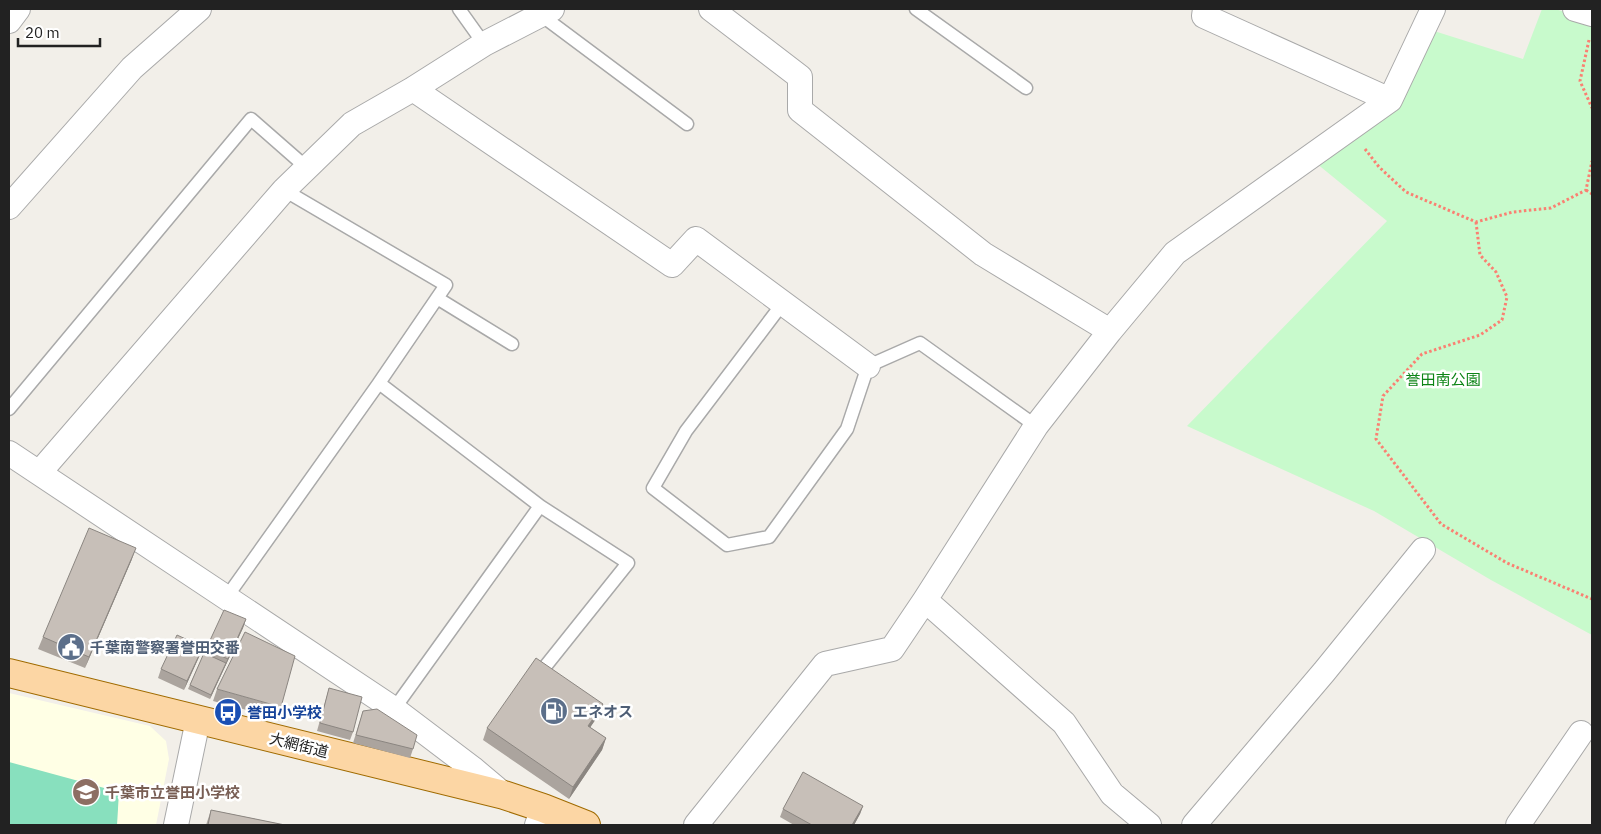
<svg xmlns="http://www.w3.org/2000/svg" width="1601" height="834" font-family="'IBM Plex Sans','Noto Sans JP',sans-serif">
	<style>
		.education { fill: #ffffe5 }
		.park { fill: #c8facc }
		.pitch { fill: #88e0be }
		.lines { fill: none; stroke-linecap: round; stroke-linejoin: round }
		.service-casing { stroke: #a9a9a9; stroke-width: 15 }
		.minor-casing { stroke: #a9a9a9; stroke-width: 26 }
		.primary-casing { stroke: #a06b00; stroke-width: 30 }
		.path { stroke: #fa8072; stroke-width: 3; stroke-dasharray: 2.5 2.5; stroke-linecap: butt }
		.service { stroke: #fff; stroke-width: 12 }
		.minor { stroke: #fff; stroke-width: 24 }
		.primary { stroke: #fcd6a4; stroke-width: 28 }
		.wall { fill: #aba49e }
		.shaded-wall { fill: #8b8681 }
		.building { fill: #c7bfb8; stroke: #8b8681 }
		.labels { text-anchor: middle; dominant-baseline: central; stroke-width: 5; stroke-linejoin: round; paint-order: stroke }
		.park-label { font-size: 15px; fill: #0c8416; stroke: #fff }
		.service-label { font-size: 15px; font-weight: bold; fill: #4e5e75; stroke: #fff; text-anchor: start }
		.transit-label { font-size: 15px; font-weight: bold; fill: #164399; stroke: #fff; text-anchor: start }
		.street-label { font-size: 15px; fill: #222; stroke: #fff }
		.education-label { font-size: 15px; font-weight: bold; fill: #785e54; stroke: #fff; text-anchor: start }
	</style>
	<rect width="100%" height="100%" fill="#f2efe9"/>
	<path class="education" d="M9 693 150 726 166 741 169 759 156 825H9Z"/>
	<path class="park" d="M1542 9H1555L1592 20V635L1491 580 1374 511 1187 426 1387 221 1316 163 1434 31 1523 59Z"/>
	<path class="pitch" d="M9 762 119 792 117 825H9Z"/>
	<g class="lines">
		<g class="service-casing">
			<path id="service" d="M459 9 484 44
				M916 9 1026 88
				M541 15 687 124
				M284 190 446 285 379 383
				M437 298 512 344
				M783 303 686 431 653 488 727 545 769 537 847 429 868 366 920 343 1036 426
				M9 409 251 119 307 168
				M540 506 628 563 544 668
				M226 598 379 383 540 506 394 709"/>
		</g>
		<g class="minor-casing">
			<path id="minor" d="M711 9 800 77V110L983 254 1110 331
				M1205 9 1204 16 1390 100
				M1575 9 1592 14
				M9 21 18 9
				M413 89 672 265 696 239 868 366
				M9 207 132 68 199 9
				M9 453 394 709 472 768 504 795
				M39 473 284 190 352 124 413 89 484 44 552 9
				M176 825 198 720
				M537 825 543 808
				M696 825 825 664 892 649 925 600
				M1149 825 1112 794 1064 723 925 600 1036 426 1110 331 1175 253 1390 100 1433 9
				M1194 825 1324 672 1423 550
				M1518 825 1581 733"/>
		</g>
		<g class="primary-casing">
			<path id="primary" d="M9 673 504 795 543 808 586 825"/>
		</g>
		<path class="path" d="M1589 40 1580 81 1592 108
			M1365 149 1379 167 1406 192 1476 222 1513 212 1551 208 1586 190 1592 161
			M1586 190 1592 194
			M1476 222 1480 255 1496 272 1507 297 1502 320 1480 335 1422 354 1383 396 1376 439 1441 524 1507 563 1592 599"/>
		<use href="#service" class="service"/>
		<use href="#minor" class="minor"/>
		<use href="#primary" class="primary"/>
	</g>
	<path class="wall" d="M132 559 85 668 38 649 43 637Z
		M246 619 243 628 210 699 188 689 206 649Z
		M203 647 184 690 158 678 161 669Z
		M329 688 353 732 350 740 317 731Z
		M217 689 281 707 277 718 213 701Z
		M603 704 598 716 590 727 606 738 602 750 569 799 483 740 487 728Z
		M363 711 413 749 410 758 353 743Z
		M863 806 860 814 854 825H794L780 817 783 809Z
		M211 810 285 825H206Z"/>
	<path class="shaded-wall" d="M136 548 132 559 85 668 89 657Z
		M246 619 243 628 210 699 211 695Z
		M203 647 200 655 184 690 187 681Z
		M603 704 598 716 583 738 588 726Z
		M606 738 602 750 569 799 573 787Z
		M863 806 860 814 854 825H852Z"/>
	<path class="building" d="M89 528 136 548 89 657 43 637Z
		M224 610 246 619 228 659 206 649Z
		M245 632 295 656 281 707 217 689Z
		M177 635 203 647 187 681 161 669Z
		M204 653 226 663 211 695 190 685Z
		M536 658 603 704 588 726 606 738 573 787 487 728Z
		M329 688 362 697 353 732 320 723Z
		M377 709 417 735 413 749 356 735 363 711Z
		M803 772 863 806 852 825H812L783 809Z
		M211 810 285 825H208Z"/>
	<defs>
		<g id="civic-disc" transform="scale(1.4375)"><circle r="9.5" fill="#5c6f8a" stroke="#fff"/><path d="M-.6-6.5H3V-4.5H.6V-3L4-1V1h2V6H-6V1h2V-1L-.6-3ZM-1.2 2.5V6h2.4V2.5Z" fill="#fff"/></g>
		<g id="fuel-disc" transform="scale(1.4375)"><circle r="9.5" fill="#5c6f8a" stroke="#fff"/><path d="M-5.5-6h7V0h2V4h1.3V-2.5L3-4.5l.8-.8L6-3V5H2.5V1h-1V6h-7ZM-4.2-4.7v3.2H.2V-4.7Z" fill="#fff"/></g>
		<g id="bus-disc" transform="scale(1.4375)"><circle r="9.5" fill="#1a4fb4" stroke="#fff"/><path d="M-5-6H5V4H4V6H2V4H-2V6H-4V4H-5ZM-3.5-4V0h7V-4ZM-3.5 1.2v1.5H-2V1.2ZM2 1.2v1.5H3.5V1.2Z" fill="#fff"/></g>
		<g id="school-disc" transform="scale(1.4375)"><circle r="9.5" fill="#8d6e63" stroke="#fff"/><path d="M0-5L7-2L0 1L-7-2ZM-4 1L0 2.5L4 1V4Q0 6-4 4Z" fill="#fff"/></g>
	</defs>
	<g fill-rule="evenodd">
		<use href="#civic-disc" x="71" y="647"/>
		<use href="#fuel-disc" x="554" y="711"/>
		<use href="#bus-disc" x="228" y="712"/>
		<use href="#school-disc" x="86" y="792"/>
	</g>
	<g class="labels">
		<g class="park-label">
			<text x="1443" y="379">誉田南公園</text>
		</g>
		<g class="service-label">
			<text x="90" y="647">千葉南警察署誉田交番</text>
			<text x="573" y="711">エネオス</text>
		</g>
		<g class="transit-label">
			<text x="247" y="712">誉田小学校</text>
		</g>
		<g class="street-label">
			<text transform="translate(299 745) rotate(14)">大網街道</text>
		</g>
		<g class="education-label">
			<text x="105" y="792">千葉市立誉田小学校</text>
		</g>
	</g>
	<rect width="1601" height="834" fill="none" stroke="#222222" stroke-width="20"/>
	<path d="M18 38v8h82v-8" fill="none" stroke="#222222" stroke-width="2.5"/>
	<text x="25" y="38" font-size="15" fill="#222222" stroke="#ffffff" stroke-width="4" paint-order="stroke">20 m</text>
</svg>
